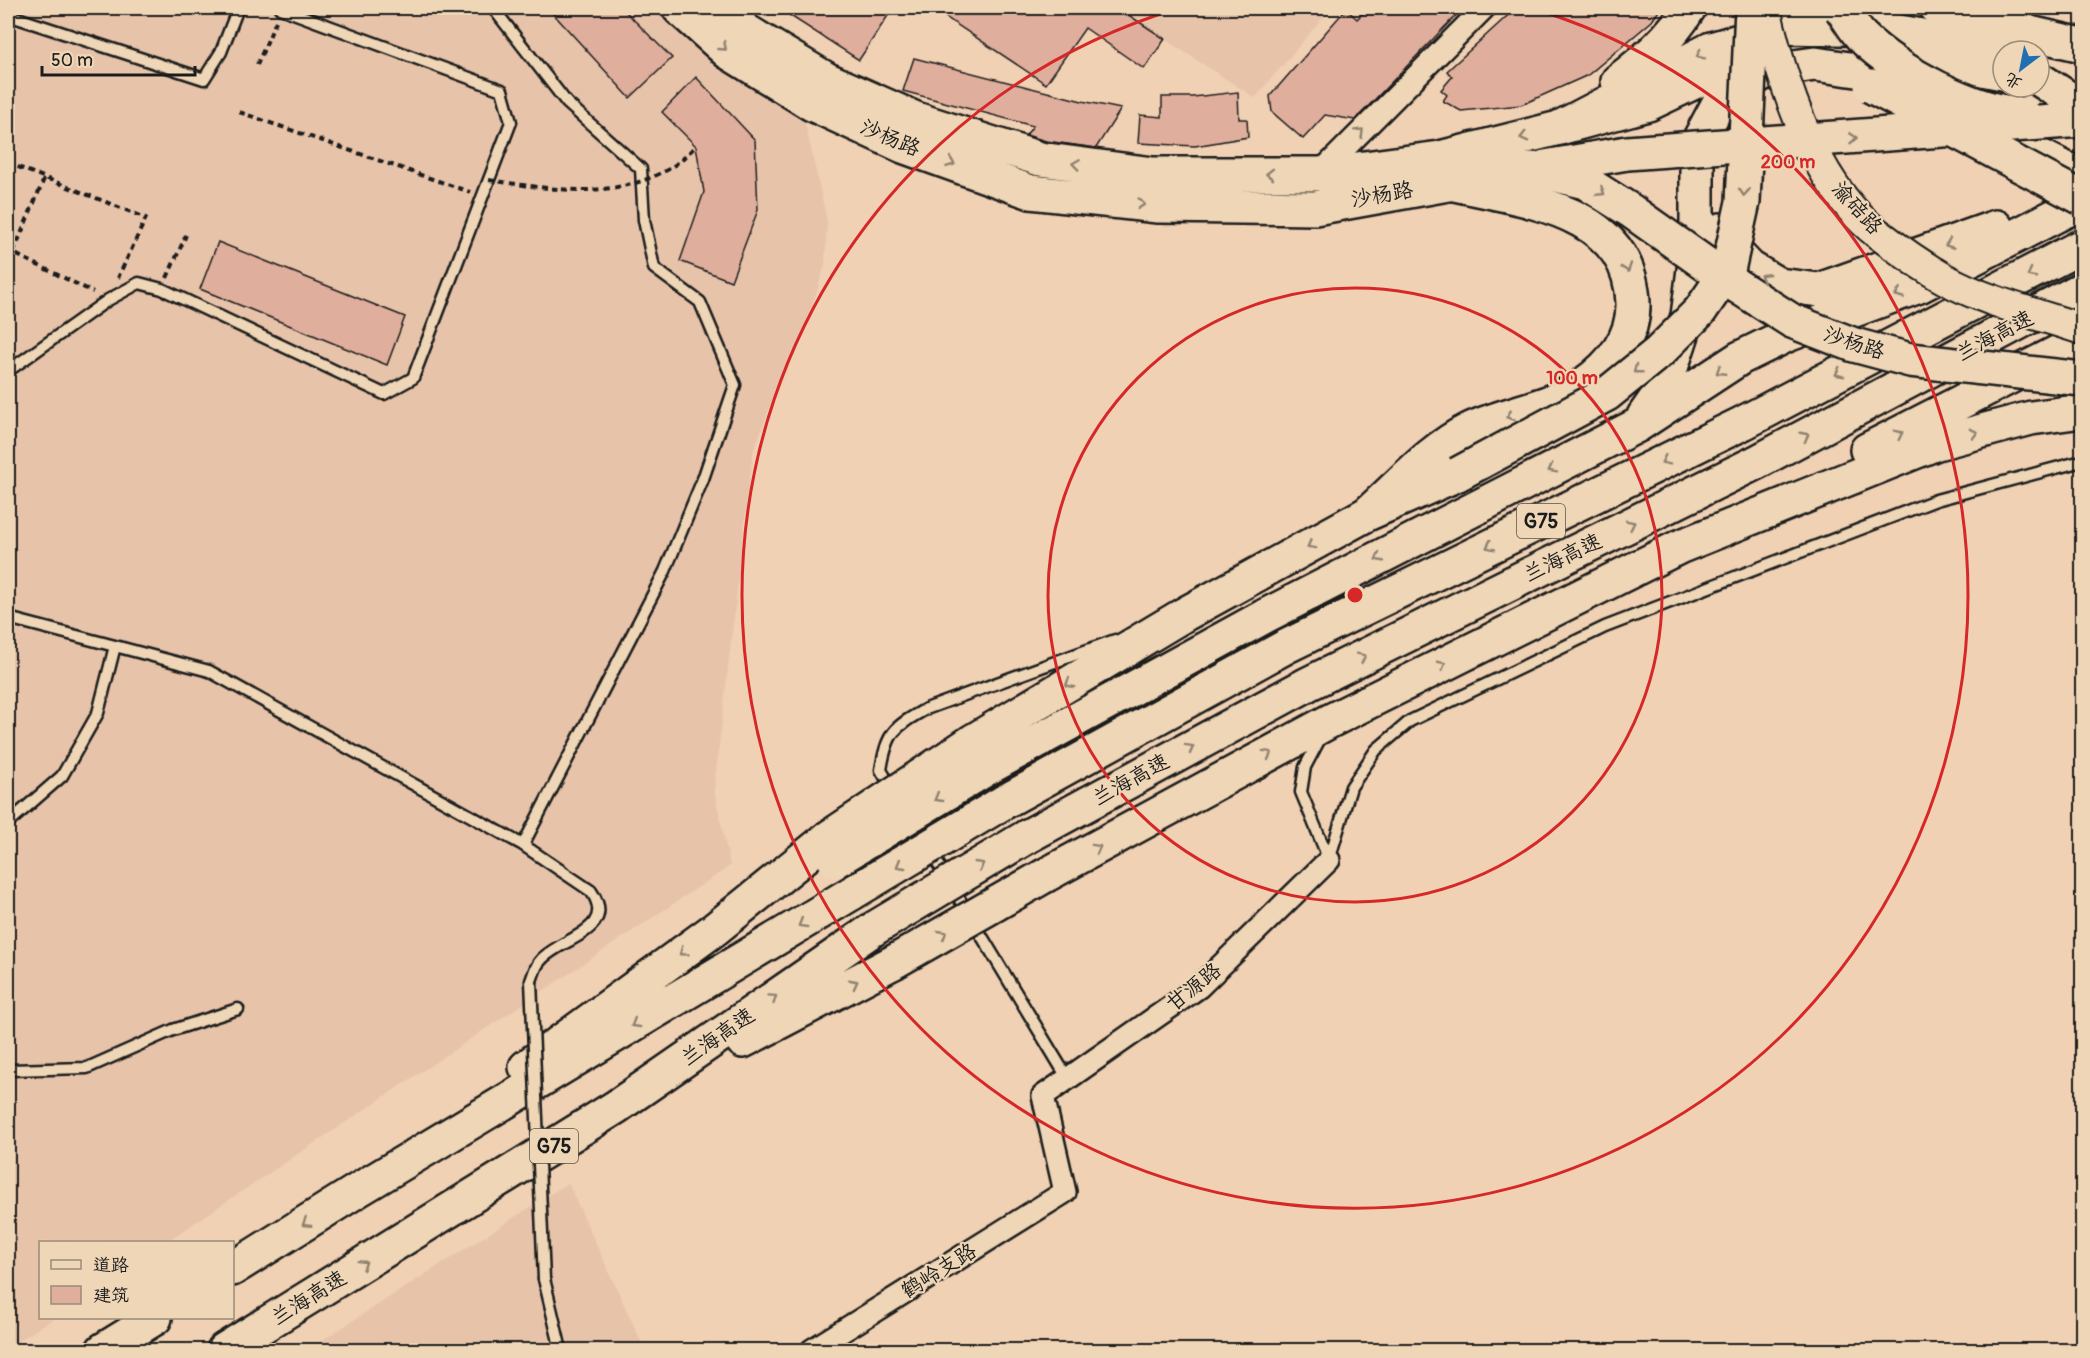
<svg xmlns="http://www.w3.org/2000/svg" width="2090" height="1358" font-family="Pangolin,'LXGW WenKai TC',sans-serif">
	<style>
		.built { fill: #e7c3aa }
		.building { fill: #e0ae9d; stroke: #1c1c1c; stroke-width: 1.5 }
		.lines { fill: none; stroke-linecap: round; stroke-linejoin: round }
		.lane-casing { stroke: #1c1c1c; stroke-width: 15 }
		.street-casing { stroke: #1c1c1c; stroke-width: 26 }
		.secondary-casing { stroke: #1c1c1c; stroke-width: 34 }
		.primary-casing { stroke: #1c1c1c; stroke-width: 38 }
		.highway-casing { stroke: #1c1c1c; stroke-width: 38 }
		.path { stroke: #1c1c1c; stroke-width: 4; stroke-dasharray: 6 4.5; stroke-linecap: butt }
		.lane { stroke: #eed6b6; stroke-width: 10 }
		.street { stroke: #eed6b6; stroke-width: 21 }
		.secondary { stroke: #eed6b6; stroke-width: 30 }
		.primary { stroke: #eed6b6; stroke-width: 33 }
		.highway { stroke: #eed6b6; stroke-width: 33 }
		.lane-bridge-casing { stroke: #1c1c1c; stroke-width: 15; stroke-linecap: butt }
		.secondary-bridge-casing { stroke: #1c1c1c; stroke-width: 34; stroke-linecap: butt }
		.primary-bridge-casing { stroke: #1c1c1c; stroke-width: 38; stroke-linecap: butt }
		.highway-bridge-casing { stroke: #1c1c1c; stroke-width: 38; stroke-linecap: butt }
		.path-bridge { stroke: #1c1c1c; stroke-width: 4; stroke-dasharray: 6 4.5; stroke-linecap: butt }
		.lane-bridge { stroke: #eed6b6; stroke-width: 10 }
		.secondary-bridge { stroke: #eed6b6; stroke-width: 30 }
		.primary-bridge { stroke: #eed6b6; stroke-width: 33 }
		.highway-bridge { stroke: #eed6b6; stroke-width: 33 }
		.oneway { stroke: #908271 }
		.ring { fill: none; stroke: #d62828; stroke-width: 3 }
		.labels { text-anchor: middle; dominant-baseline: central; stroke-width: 4.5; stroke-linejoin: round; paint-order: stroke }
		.shield { fill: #eed6b6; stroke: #5b544a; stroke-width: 1.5 }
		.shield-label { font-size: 20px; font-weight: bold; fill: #1c1c1c }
		.street-label { font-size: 21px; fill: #1c1c1c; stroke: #eed6b6 }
		.centre { fill: #d62828; stroke: #eed6b6; stroke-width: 3 }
		.ring-label { font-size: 18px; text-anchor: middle; font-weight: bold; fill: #d62828; stroke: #eed6b6; stroke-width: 4.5; stroke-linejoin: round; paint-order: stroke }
	</style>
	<rect width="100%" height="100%" fill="#f0d1b4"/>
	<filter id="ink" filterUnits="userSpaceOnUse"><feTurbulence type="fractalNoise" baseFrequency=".0167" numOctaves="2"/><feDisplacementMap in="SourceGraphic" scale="12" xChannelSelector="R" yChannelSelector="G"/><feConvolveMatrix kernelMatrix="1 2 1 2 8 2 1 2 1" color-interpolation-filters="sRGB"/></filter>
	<g filter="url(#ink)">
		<path class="built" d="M8 8H665L803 114 827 221 825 265 804 332 781 380 753 452 714 789 730 866 166 1242H40V1318H54L8 1348Z
			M1117 8H1331L1255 98Z
			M568 1183 645 1350H307Z"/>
		<path class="building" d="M548 8H622L672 58 630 98Z
			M778 8H893L859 60Z
			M932 8H1118L1165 39 1144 69 1085 28 1046 84Z
			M1368 8H1463L1355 120 1325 115 1303 139 1272 112 1270 96 1346 9 1357 19Z
			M1516 8H1661L1652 21 1588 75 1521 105 1461 111 1443 101 1447 95 1441 90 1452 77 1447 71Z
			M914 58 1082 101 1121 109 1096 148 1046 141 1026 135 1033 126 903 91Z
			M696 77 755 140 758 210 731 281 680 261 704 192 696 146 662 112Z
			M1238 92 1239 119H1247L1248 137 1195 146 1138 143 1140 115 1162 117V97H1193Z
			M218 242 405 317 387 365 200 289Z"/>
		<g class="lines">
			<g class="lane-casing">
				<path id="lane" d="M8 15 204 79 221 52 238 8
					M8 371 108 300 139 283 162 289 384 394 413 378 511 122 502 90 280 8
					M8 618 115 646 98 713 62 776 8 823
					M115 646 209 671 523 845 665 571 703 479 735 385 700 302 654 268 644 220 641 169 567 103 493 8
					M1322 735 1305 767 1301 792 1329 860
					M893 790 881 770C887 732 894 727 926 709L1115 640
					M911 819 1068 1079
					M523 845 591 891C619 931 560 938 541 960 535 966 534 973 531 981
					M1329 860 1351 787 1376 750 1410 721 1605 627 1936 500 2082 461
					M8 1070 87 1068 173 1030 238 1009
					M544 1279 561 1350"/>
			</g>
			<g class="street-casing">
				<path id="street" d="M1319 174 1484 8
					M812 1350 1065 1192 1043 1096 1199 987 1329 860"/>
			</g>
			<g class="secondary-casing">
				<path id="secondary" d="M1935 8 1998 52"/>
			</g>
			<g class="primary-casing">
				<path id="primary" d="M679 8 728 52 812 104 903 146 1031 192 1158 206 1315 208 1532 169 1585 182 1631 211
					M721 8 746 31 826 79 916 119 1040 159 1153 174H1319L1440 158 1559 128 1711 49 1787 27 1883 29 1949 41 2003 57
					M1618 81C1646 59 1671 38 1689 8
					M1545 167 1627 153"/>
			</g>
			<g class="highway-casing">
				<path id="highway" d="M1971 8 2030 33 2082 45
					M1869 47 2003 73
					M1973 122 2082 177
					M1559 128 1648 104 1717 71 1771 52
					M1720 230 1730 247 1750 268 1779 285 1819 290 1996 227
					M1644 416 1665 386 1688 316 1697 246V144L1721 99 1766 71 1815 64 1877 73 1905 87
					M1867 450 2082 340
					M1367 514C1399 486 1430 449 1469 430 1505 413 1550 408 1583 385 1610 366 1634 339 1633 303 1630 208 1522 200 1450 183
					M973 741 1185 614 1367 514 1458 474
					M988 768 1267 615 1638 425 1740 358 1787 335 1919 286 2082 202
					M1004 802 1285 647 1743 423 2082 246
					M1028 836 1308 684 1757 462 2082 289
					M1046 875 1330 721 1679 547 1937 443 2031 418 2082 411
					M743 1041 892 963
					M526 1067 715 929 828 838
					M232 1269 358 1190 852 893
					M103 1350 155 1318
					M224 1350 616 1107 875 928"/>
			</g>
			<path class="path" d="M257 65 276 21
				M239 112 470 192
				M8 163 146 218 118 278
				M44 179 13 253 93 292
				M167 278 186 235"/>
			<use href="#lane" class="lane"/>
			<use href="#street" class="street"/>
			<use href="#secondary" class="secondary"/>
			<use href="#primary" class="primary"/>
			<use href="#highway" class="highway"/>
			<g class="lane-bridge-casing">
				<path id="lane-bridge" d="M531 981 544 1279"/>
			</g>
			<g class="secondary-bridge-casing">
				<path id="secondary-bridge" d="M1765 8C1782 82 1814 184 1877 233 1898 249 1922 266 1945 279 1987 302 2037 314 2082 329"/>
			</g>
			<g class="primary-bridge-casing">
				<path id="primary-bridge" d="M1841 8C1848 17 1854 29 1862 37 1897 71 1974 113 2023 114
					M2039 79 2082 107
					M1627 153 2082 120
					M1631 211 1734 284 1792 321 1854 345 1910 360 2082 379"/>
			</g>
			<g class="highway-bridge-casing">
				<path id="highway-bridge" d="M1871 86 2082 198
					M1458 474 1607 394 1659 352 1700 311 1728 270 1743 202 1752 8
					M828 838 973 741
					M835 861 988 768
					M852 893 1004 802
					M875 928 1028 836
					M892 963 1046 875"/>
			</g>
			<path class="path-bridge" d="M489 180C551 189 609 201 667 170 678 164 687 154 696 146"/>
			<use href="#lane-bridge" class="lane-bridge"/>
			<use href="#secondary-bridge" class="secondary-bridge"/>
			<use href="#primary-bridge" class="primary-bridge"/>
			<use href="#highway-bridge" class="highway-bridge"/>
		</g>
		<defs><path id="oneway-chevron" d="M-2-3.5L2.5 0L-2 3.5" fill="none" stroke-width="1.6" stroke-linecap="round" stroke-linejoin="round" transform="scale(1.5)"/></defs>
		<g class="oneway">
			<use href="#oneway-chevron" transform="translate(723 47) rotate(41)"/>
			<use href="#oneway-chevron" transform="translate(1700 55) rotate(153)"/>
			<use href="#oneway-chevron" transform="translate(1360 132) rotate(-45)"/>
			<use href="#oneway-chevron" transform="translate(1524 137) rotate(166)"/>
			<use href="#oneway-chevron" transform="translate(1853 138) rotate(-4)"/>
			<use href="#oneway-chevron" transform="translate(951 163) rotate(20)"/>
			<use href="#oneway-chevron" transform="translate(1076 164) rotate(-172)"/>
			<use href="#oneway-chevron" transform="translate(1270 174) rotate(-180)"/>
			<use href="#oneway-chevron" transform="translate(1601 192) rotate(32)"/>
			<use href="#oneway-chevron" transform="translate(1744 192) rotate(94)"/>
			<use href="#oneway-chevron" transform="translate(1141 204) rotate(6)"/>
			<use href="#oneway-chevron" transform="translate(1949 244) rotate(160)"/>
			<use href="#oneway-chevron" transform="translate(1627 268) rotate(71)"/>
			<use href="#oneway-chevron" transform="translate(2031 274) rotate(152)"/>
			<use href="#oneway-chevron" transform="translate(1764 277) rotate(-149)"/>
			<use href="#oneway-chevron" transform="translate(1899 294) rotate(158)"/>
			<use href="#oneway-chevron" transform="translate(1637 370) rotate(142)"/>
			<use href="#oneway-chevron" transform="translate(1720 371) rotate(147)"/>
			<use href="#oneway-chevron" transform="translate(1839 373) rotate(153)"/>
			<use href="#oneway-chevron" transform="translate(1510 416) rotate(160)"/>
			<use href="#oneway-chevron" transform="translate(1974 433) rotate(-15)"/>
			<use href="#oneway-chevron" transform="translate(1899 434) rotate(-27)"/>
			<use href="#oneway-chevron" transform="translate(1805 436) rotate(-28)"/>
			<use href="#oneway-chevron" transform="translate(1665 461) rotate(154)"/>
			<use href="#oneway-chevron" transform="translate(1552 469) rotate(153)"/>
			<use href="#oneway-chevron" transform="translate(1631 524) rotate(-26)"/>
			<use href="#oneway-chevron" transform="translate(1311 545) rotate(151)"/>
			<use href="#oneway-chevron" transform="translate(1490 546) rotate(154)"/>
			<use href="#oneway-chevron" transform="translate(1379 558) rotate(153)"/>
			<use href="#oneway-chevron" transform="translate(1362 657) rotate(-26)"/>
			<use href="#oneway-chevron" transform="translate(1442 665) rotate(-27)"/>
			<use href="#oneway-chevron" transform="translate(1069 684) rotate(149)"/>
			<use href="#oneway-chevron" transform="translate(1190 748) rotate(-29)"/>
			<use href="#oneway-chevron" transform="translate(1268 754) rotate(-29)"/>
			<use href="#oneway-chevron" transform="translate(938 798) rotate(149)"/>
			<use href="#oneway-chevron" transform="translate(1097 848) rotate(-29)"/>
			<use href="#oneway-chevron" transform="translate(900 865) rotate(149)"/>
			<use href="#oneway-chevron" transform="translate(980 865) rotate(-31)"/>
			<use href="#oneway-chevron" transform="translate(802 924) rotate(149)"/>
			<use href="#oneway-chevron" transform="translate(943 934) rotate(-30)"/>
			<use href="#oneway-chevron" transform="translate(683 952) rotate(144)"/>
			<use href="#oneway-chevron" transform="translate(854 983) rotate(-28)"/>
			<use href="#oneway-chevron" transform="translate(773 998) rotate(-35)"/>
			<use href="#oneway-chevron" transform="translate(635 1024) rotate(149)"/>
			<use href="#oneway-chevron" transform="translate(306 1223) rotate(148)"/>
			<use href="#oneway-chevron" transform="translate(363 1264) rotate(-32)"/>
		</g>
	</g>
	<g class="ring">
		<circle cx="1355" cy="595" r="307"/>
		<path d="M1534 9A613 613 0 1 1 1176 9"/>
	</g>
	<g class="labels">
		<g class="shield">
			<rect x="1517" y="504" width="48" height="34" rx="4.5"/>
			<rect x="530" y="1129" width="48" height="34" rx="4.5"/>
		</g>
		<g class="shield-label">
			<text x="1541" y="521">G75</text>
			<text x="554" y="1146">G75</text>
		</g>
		<g class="street-label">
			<text transform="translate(890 138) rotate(23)">沙杨路</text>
			<text transform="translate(1382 195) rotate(-10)">沙杨路</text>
			<text transform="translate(1857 208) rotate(48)">渝碚路</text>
			<text transform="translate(1995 336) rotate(-28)">兰海高速</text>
			<text transform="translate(1854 343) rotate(18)">沙杨路</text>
			<text transform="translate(1563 558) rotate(-26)">兰海高速</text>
			<text transform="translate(1131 780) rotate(-29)">兰海高速</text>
			<text transform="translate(1194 987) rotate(-39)">甘源路</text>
			<text transform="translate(718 1037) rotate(-35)">兰海高速</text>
			<text transform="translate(939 1271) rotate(-32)">鹤岭支路</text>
			<text transform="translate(309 1298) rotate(-32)">兰海高速</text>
		</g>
	</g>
	<circle cx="1355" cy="595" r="9" class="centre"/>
	<g class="ring-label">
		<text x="1788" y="168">200 m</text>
		<text x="1572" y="384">100 m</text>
	</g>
	<rect width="2090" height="1358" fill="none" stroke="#eed6b6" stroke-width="30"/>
	<rect x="15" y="15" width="2060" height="1328" fill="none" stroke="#1c1c1c" stroke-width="2" filter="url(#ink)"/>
	<rect x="39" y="1241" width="195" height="78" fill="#eed6b6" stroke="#9a8c78" stroke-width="1.5"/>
	<rect x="51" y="1260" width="30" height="9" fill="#eed6b6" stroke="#9a8c78" stroke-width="1.5"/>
	<text x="93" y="1271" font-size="18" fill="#1c1c1c">道路</text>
	<rect x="51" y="1286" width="30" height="18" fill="#e0ae9d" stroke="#9a8c78" stroke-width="1.5"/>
	<text x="93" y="1301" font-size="18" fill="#1c1c1c">建筑</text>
	<g transform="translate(2021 69) rotate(212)"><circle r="28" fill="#eed6b6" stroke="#9a8c78" stroke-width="1.5"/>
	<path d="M0-4.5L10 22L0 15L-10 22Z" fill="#1f6fb2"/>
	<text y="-9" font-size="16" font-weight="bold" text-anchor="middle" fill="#1c1c1c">北</text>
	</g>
	<path d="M42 66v9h153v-9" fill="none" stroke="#1c1c1c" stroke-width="3"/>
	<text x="51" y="66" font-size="18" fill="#1c1c1c" stroke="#eed6b6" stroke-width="4.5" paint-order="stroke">50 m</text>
</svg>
